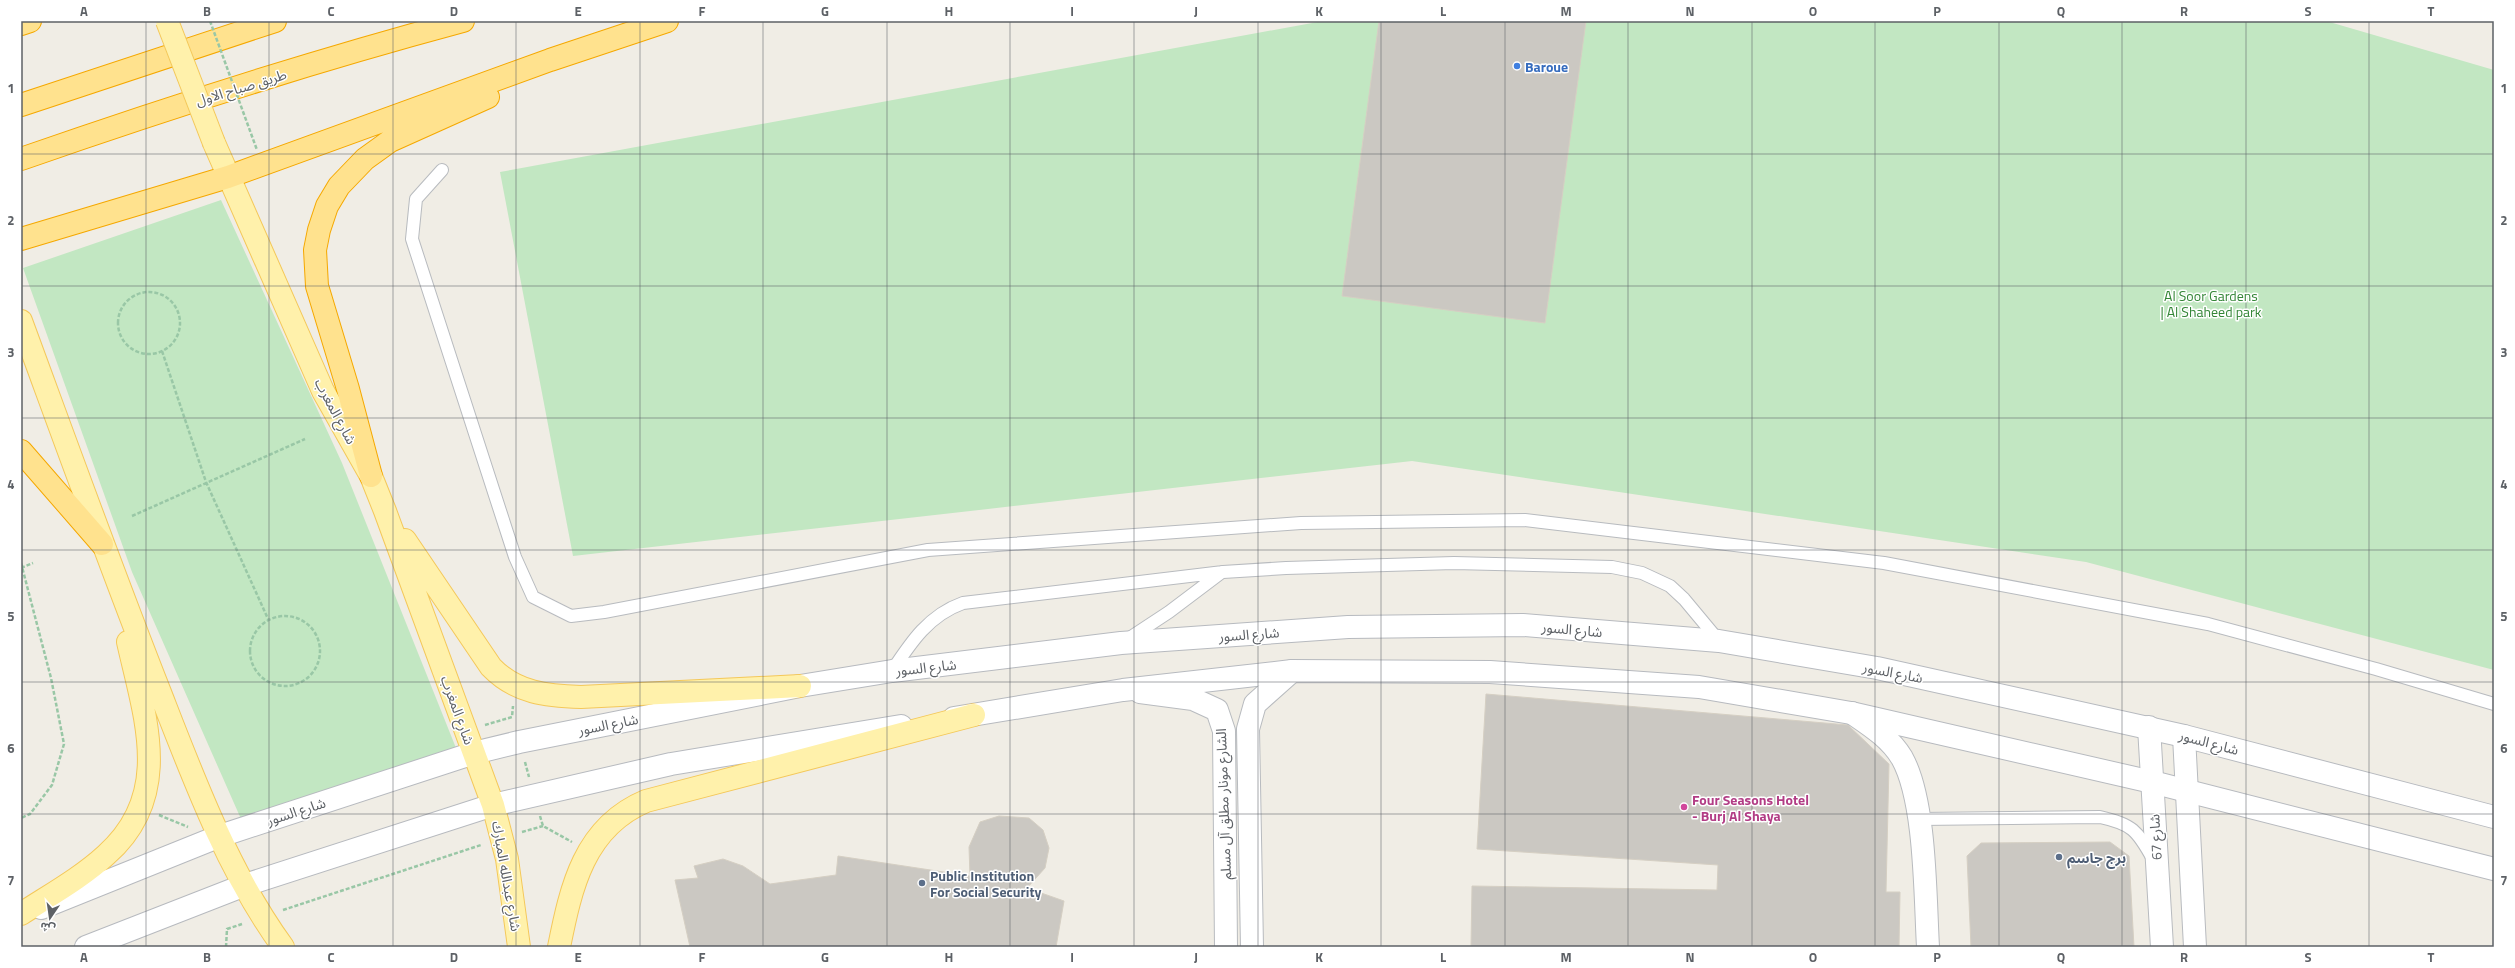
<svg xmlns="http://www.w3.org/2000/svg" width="2515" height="968" font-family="'Titillium Web','Noto Sans Arabic',sans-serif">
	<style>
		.green { fill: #c2e7c2 }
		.building { fill: #cbc8c2; stroke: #d5cfc3 }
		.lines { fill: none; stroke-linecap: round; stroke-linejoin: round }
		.service-casing { stroke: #b8bbbf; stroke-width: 14 }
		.minor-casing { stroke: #b8bbbf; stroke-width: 24 }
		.secondary-casing { stroke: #b7babf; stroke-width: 24 }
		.primary-casing { stroke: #f4c85a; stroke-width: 24 }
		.motorway-casing { stroke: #f5a800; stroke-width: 24 }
		.path { stroke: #99c7a6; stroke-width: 2.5; stroke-dasharray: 4 2; stroke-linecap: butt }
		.service { stroke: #fff; stroke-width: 12 }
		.minor { stroke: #fff; stroke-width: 22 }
		.secondary { stroke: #fff; stroke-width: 22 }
		.primary { stroke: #fff1ab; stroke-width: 22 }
		.motorway { stroke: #ffe28e; stroke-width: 22 }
		.primary-bridge-casing { stroke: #f4c85a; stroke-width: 24; stroke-linecap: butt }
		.path-bridge { stroke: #99c7a6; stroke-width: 2.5; stroke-dasharray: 4 2; stroke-linecap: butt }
		.primary-bridge { stroke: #fff1ab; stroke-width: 22 }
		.grid { fill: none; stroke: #5d6166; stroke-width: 1; stroke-opacity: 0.55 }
		.shop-dot { fill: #3f7fe0; stroke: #fff; stroke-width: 1.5 }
		.hotel-dot { fill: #d1479c; stroke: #fff; stroke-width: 1.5 }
		.service-dot { fill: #5c6f8a; stroke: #fff; stroke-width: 1.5 }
		.labels { text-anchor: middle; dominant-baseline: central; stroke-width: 3; stroke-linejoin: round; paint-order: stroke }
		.shop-label { font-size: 14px; font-weight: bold; fill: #366cbe; stroke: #fff; text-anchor: start }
		.street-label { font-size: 14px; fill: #5d6166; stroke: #fff }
		.park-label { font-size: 14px; fill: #348637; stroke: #fff }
		.hotel-label { font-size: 14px; font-weight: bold; fill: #b23c85; stroke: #fff; text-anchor: start }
		.service-label { font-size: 14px; font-weight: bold; fill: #4e5e75; stroke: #fff; text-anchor: start }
		.neatline { fill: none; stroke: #5d6166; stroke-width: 1.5 }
		.grid-label { font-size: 13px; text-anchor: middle; font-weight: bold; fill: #5d6166 }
	</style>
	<rect width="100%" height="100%" fill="#f0ede5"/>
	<path class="green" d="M1323 21H2326L2494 70V670L2086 562 1412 461 573 556 500 172Z
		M221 200 342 463 456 748 241 819 132 572 23 268Z"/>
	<path class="building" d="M1379 21H1586L1545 323 1342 296Z
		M1486 694 1848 725 1889 764 1886 892H1900L1899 947H1471L1472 886 1717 890 1718 865 1477 849Z
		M999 816 1029 818 1043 830 1049 848 1045 868 1027 888 1064 901 1056 947H690L675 880 698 878 694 866 723 859 743 866 770 884 836 875 838 856 970 876 969 847 980 822Z
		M2110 842 2129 856 2134 947H1971L1967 856 1981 843Z"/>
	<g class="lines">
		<g class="service-casing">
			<path id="service" d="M442 170 416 199 412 239 515 557 533 597 571 616 604 612 928 550 1301 523 1525 520 1884 563 2208 624 2376 669 2494 704
				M1128 639 1169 612 1222 572
				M892 671C911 642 929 615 963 603L1223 572 1286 568 1454 563 1612 567 1642 573 1670 586 1684 599 1719 641
				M1919 819 2100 817C2132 824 2137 830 2153 859"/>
		</g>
		<g class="minor-casing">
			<path id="minor" d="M1140 692 1193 699 1217 710 1224 731 1226 947
				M1852 713C1871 726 1890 738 1902 758 1926 801 1925 896 1928 947
				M2149 727 2162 947
				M2184 736 2195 947
				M1252 947 1248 729 1255 704 1292 671"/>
		</g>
		<g class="secondary-casing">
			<path id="secondary" d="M954 718 1123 690 1292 671 1490 672 1699 687 1851 713 2152 782 2494 869
				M41 908 220 836 474 753 519 742 800 686 892 671 1121 643 1348 627 1523 625 1719 641 1877 668 2184 736 2494 817
				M86 947 245 885 493 805 671 764 901 726"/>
		</g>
		<g class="primary-casing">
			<path id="primary" d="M214 143 323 391 371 476 385 511 493 805 507 859 519 947
				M21 321C67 446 112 571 161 695 194 780 229 873 283 947
				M405 540 491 667C516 693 547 696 581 697L800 686
				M21 914C50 895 81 878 106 855 174 795 145 718 128 642
				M559 947C571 887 584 827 646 801L974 715"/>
		</g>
		<g class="motorway-casing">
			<path id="motorway" d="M21 24 30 21
				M21 105 275 21
				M21 159C167 108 314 61 463 21
				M21 239 228 177 550 60 667 21
				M21 451 102 544
				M371 476 348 389 317 286 315 250 319 230 327 206 339 186 365 159 390 141 488 97"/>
		</g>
		<path class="path" d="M118 323a31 31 0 1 1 62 0a31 31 0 1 1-62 0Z
			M162 351 206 482 269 621
			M132 516 305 439
			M21 563 51 678 64 744 52 785 30 814 21 818
			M21 568 33 563
			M250 651a35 35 0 1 1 70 0a35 35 0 1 1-70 0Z
			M485 725 512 717 513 706
			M525 762 529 777
			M159 815 188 827
			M540 816 543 826 572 842
			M522 832 543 826
			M283 910 481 845
			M226 947 227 929 242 924"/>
		<use href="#service" class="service"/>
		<use href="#minor" class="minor"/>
		<use href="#secondary" class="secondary"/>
		<use href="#primary" class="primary"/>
		<use href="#motorway" class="motorway"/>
		<g class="primary-bridge-casing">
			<path id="primary-bridge" d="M167 21 214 143"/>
		</g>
		<path class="path-bridge" d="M210 21 257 150"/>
		<use href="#primary-bridge" class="primary-bridge"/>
	</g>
	<path class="grid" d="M146 21V947M269 21V947M393 21V947M516 21V947M640 21V947M763 21V947M887 21V947M1010 21V947M1134 21V947M1258 21V947M1381 21V947M1505 21V947M1628 21V947M1752 21V947M1875 21V947M1999 21V947M2122 21V947M2246 21V947M2369 21V947M21 154H2494M21 286H2494M21 418H2494M21 550H2494M21 682H2494M21 814H2494"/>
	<circle class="shop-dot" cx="1517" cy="66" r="4"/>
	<circle class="hotel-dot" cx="1684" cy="807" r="4"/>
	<g class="service-dot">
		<circle cx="2059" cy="857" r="4"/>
		<circle cx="922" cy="883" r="4"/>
	</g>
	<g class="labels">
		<g class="shop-label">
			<text x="1525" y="66">Baroue</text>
		</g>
		<g class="street-label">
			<text transform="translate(241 87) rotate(-17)">طريق صباح الاول</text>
			<text transform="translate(336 411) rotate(62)">شارع المغرب</text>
			<text transform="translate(1572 629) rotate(5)">شارع السور</text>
			<text transform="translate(1249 634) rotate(-4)">شارع السور</text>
			<text transform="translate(926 667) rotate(-6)">شارع السور</text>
			<text transform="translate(1893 672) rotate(11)">شارع السور</text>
			<text transform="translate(458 710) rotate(70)">شارع المغرب</text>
			<text transform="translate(608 724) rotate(-11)">شارع السور</text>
			<text transform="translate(2209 742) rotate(15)">شارع السور</text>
			<text transform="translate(1223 804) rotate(-92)">الشارع مونار مطلق آل مسلم</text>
			<text transform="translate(296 811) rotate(-18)">شارع السور</text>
			<text transform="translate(2155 837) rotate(-93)">شارع 67</text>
			<text transform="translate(507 876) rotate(80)">شارع عبدالله المبارك</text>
		</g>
		<g class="park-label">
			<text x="2211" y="295">Al Soor Gardens<tspan x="2211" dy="16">| Al Shaheed park</tspan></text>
		</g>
		<g class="hotel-label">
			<text x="1692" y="799">Four Seasons Hotel<tspan x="1692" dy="16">- Burj Al Shaya</tspan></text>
		</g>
		<g class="service-label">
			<text x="2067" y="857">برج جاسم</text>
			<text x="930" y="875">Public Institution<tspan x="930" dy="16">For Social Security</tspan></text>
		</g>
	</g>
	<rect width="2515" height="968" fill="none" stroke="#ffffff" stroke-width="44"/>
	<g transform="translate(50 918) rotate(193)" stroke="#ffffff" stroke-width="3" paint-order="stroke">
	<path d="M0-3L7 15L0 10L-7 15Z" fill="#5d6166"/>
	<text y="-6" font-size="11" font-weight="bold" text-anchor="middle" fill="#5d6166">ش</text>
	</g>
	<rect x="22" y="22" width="2471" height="924" class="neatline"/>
	<g class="grid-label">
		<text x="84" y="16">A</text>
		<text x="207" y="16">B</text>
		<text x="331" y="16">C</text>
		<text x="454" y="16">D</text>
		<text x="578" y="16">E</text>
		<text x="702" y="16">F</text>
		<text x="825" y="16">G</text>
		<text x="949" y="16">H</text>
		<text x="1072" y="16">I</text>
		<text x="1196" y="16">J</text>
		<text x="1319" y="16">K</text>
		<text x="1443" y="16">L</text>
		<text x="1566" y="16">M</text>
		<text x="1690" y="16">N</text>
		<text x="1813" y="16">O</text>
		<text x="1937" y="16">P</text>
		<text x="2061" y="16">Q</text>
		<text x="2184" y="16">R</text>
		<text x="2308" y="16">S</text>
		<text x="2431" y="16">T</text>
		<text x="11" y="93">1</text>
		<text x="2504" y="93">1</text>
		<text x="11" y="225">2</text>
		<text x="2504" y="225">2</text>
		<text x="11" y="357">3</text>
		<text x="2504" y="357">3</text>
		<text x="11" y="489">4</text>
		<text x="2504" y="489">4</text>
		<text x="11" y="621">5</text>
		<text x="2504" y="621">5</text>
		<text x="11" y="753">6</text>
		<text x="2504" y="753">6</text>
		<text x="11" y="885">7</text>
		<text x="2504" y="885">7</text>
		<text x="84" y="962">A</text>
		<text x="207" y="962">B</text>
		<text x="331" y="962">C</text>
		<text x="454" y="962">D</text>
		<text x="578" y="962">E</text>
		<text x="702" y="962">F</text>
		<text x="825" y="962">G</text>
		<text x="949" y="962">H</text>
		<text x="1072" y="962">I</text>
		<text x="1196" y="962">J</text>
		<text x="1319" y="962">K</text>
		<text x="1443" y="962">L</text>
		<text x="1566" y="962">M</text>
		<text x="1690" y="962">N</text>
		<text x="1813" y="962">O</text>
		<text x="1937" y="962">P</text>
		<text x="2061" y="962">Q</text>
		<text x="2184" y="962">R</text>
		<text x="2308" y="962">S</text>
		<text x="2431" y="962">T</text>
	</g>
</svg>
